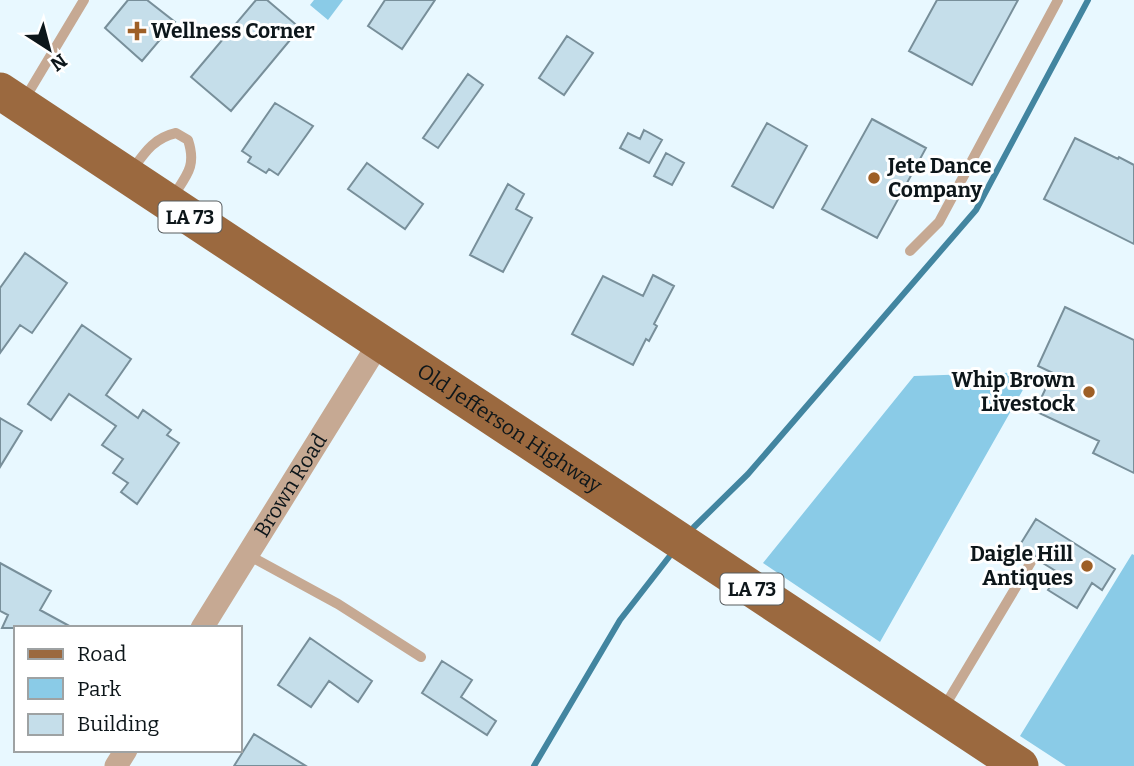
<svg xmlns="http://www.w3.org/2000/svg" width="1134" height="766" font-family="Bitter,serif">
	<style>
		.green { fill: #8acbe7 }
		.lines { fill: none; stroke-linecap: round; stroke-linejoin: round }
		.stream { stroke: #4285a0; stroke-width: 6 }
		.building { fill: #c5deea; stroke: #788f9a; stroke-width: 2 }
		.service { stroke: #c6a993; stroke-width: 10 }
		.minor { stroke: #c6a993; stroke-width: 23 }
		.primary { stroke: #9b693f; stroke-width: 37 }
		.poi-dot { fill: #9e5f26; stroke: #fff; stroke-width: 2.5 }
		.labels { text-anchor: middle; dominant-baseline: central; stroke-width: 6; stroke-linejoin: round; paint-order: stroke }
		.shield { fill: #fff; stroke: #565c5f; stroke-width: 2 }
		.shield-label { font-size: 19px; font-weight: bold; fill: #0d161a }
		.poi-label { font-size: 21px; font-weight: bold; fill: #0d161a; stroke: #fff; text-anchor: start }
		.street-label { font-size: 21px; fill: #0d161a; stroke: #fff }
	</style>
	<rect width="100%" height="100%" fill="#e8f8ff"/>
	<path class="green" d="M314 0H343L328 20 310 5Z
		M1033 372 880 642 763 563 914 376Z
		M1132 554 1134 555V766H1066L1020 736Z"/>
	<g class="lines">
		<path class="stream" d="M694 527 748 474 976 210 1088 0
			M534 766 620 620 669 557"/>
	</g>
	<path class="building" d="M128 0H147L175 22 142 61 105 28Z
		M256 0H267L300 28 231 111 191 77Z
		M385 0H435L402 49 368 26Z
		M937 0H1018L972 85 909 51Z
		M567 36 593 53 564 95 539 78Z
		M468 74 483 85 438 148 423 138Z
		M275 103 313 126 278 175 269 169 266 173 248 162 251 157 242 151Z
		M872 119 926 148 877 238 822 209Z
		M767 123 807 146 773 208 732 186Z
		M644 130 662 140 649 163 620 148 628 133 640 139Z
		M1075 138 1118 159 1119 157 1134 165V244L1044 199Z
		M666 153 684 163 672 185 654 176Z
		M367 163 423 204 405 229 348 189Z
		M508 184 524 194 516 209 532 218 503 272 470 255Z
		M25 253 67 283 32 333 20 325 0 353V288Z
		M653 275 674 286 654 324 657 326 649 341 646 339 633 365 572 334 603 276 643 296Z
		M1065 307 1134 340V473L1093 453 1099 441 1035 411 1053 373 1038 366Z
		M82 325 131 359 106 395 138 418 143 410 171 430 167 435 179 443 137 504 121 492 128 483 113 473 123 459 102 445 116 426 69 394 51 420 28 404Z
		M0 418 22 431 0 467Z
		M1036 519 1115 569 1102 590 1092 583 1077 608 1048 590 1059 573 1038 560 1036 556 1018 548Z
		M0 563 51 591 40 610 73 628H2L8 615 0 611Z
		M310 638 372 681 358 702 329 681 311 707 278 685Z
		M442 661 472 680 461 697 496 721 487 735 422 693Z
		M254 734 306 766H234Z"/>
	<g class="lines">
		<path class="service" d="M24 100 84 0
			M132 170C145 152 154 138 176 133L188 140C197 167 186 176 172 198
			M910 251 939 222 1058 0
			M248 555 338 604 421 657
			M943 709 1031 562"/>
		<g class="minor">
			<path id="s1" d="M202 628 379 343"/>
			<path d="M116 766 126 750"/>
		</g>
		<path class="primary" id="s2" d="M0 91 1020 766"/>
	</g>
	<g class="poi-dot">
		<path d="M133.5 20.5h7v7h7v7h-7v7h-7v-7h-7v-7h7z"/>
		<circle cx="874" cy="178" r="7"/>
		<circle cx="1089" cy="392" r="7"/>
		<circle cx="1087" cy="566" r="7"/>
	</g>
	<g class="labels">
		<g class="shield">
			<rect x="158.5" y="201.5" width="63" height="31" rx="5"/>
			<rect x="720.5" y="573.5" width="63" height="31" rx="5"/>
		</g>
		<g class="shield-label">
			<text x="190" y="217">LA 73</text>
			<text x="752" y="589">LA 73</text>
		</g>
		<g class="poi-label">
			<text x="151" y="31">Wellness Corner</text>
			<text x="888" y="166">Jete Dance<tspan x="888" dy="24">Company</tspan></text>
			<text x="1075" y="380" text-anchor="end">Whip Brown<tspan x="1075" dy="24">Livestock</tspan></text>
			<text x="1073" y="554" text-anchor="end">Daigle Hill<tspan x="1073" dy="24">Antiques</tspan></text>
		</g>
		<g class="street-label">
			<text stroke="none"><textPath href="#s2" startOffset="611">Old Jefferson Highway</textPath></text>
			<text stroke="none"><textPath href="#s1" startOffset="168">Brown Road</textPath></text>
		</g>
	</g>
	<rect x="14" y="626" width="228" height="126" fill="#ffffff" stroke="#9ea2a3" stroke-width="2"/>
	<rect x="28" y="649" width="35" height="10" fill="#9b693f" stroke="#9ea2a3" stroke-width="2"/>
	<text x="77" y="661" font-size="21" fill="#0d161a">Road</text>
	<rect x="28" y="678" width="35" height="21" fill="#8acbe7" stroke="#9ea2a3" stroke-width="2"/>
	<text x="77" y="696" font-size="21" fill="#0d161a">Park</text>
	<rect x="28" y="714" width="35" height="21" fill="#c5deea" stroke="#9ea2a3" stroke-width="2"/>
	<text x="77" y="731" font-size="21" fill="#0d161a">Building</text>
	<g transform="translate(49 49) rotate(144)" stroke="#ffffff" stroke-width="5" paint-order="stroke">
	<path d="M0-5L12 26L0 18L-12 26Z" fill="#0d161a"/>
	<text y="-10" font-size="19" font-weight="bold" text-anchor="middle" fill="#0d161a">N</text>
	</g>
</svg>
